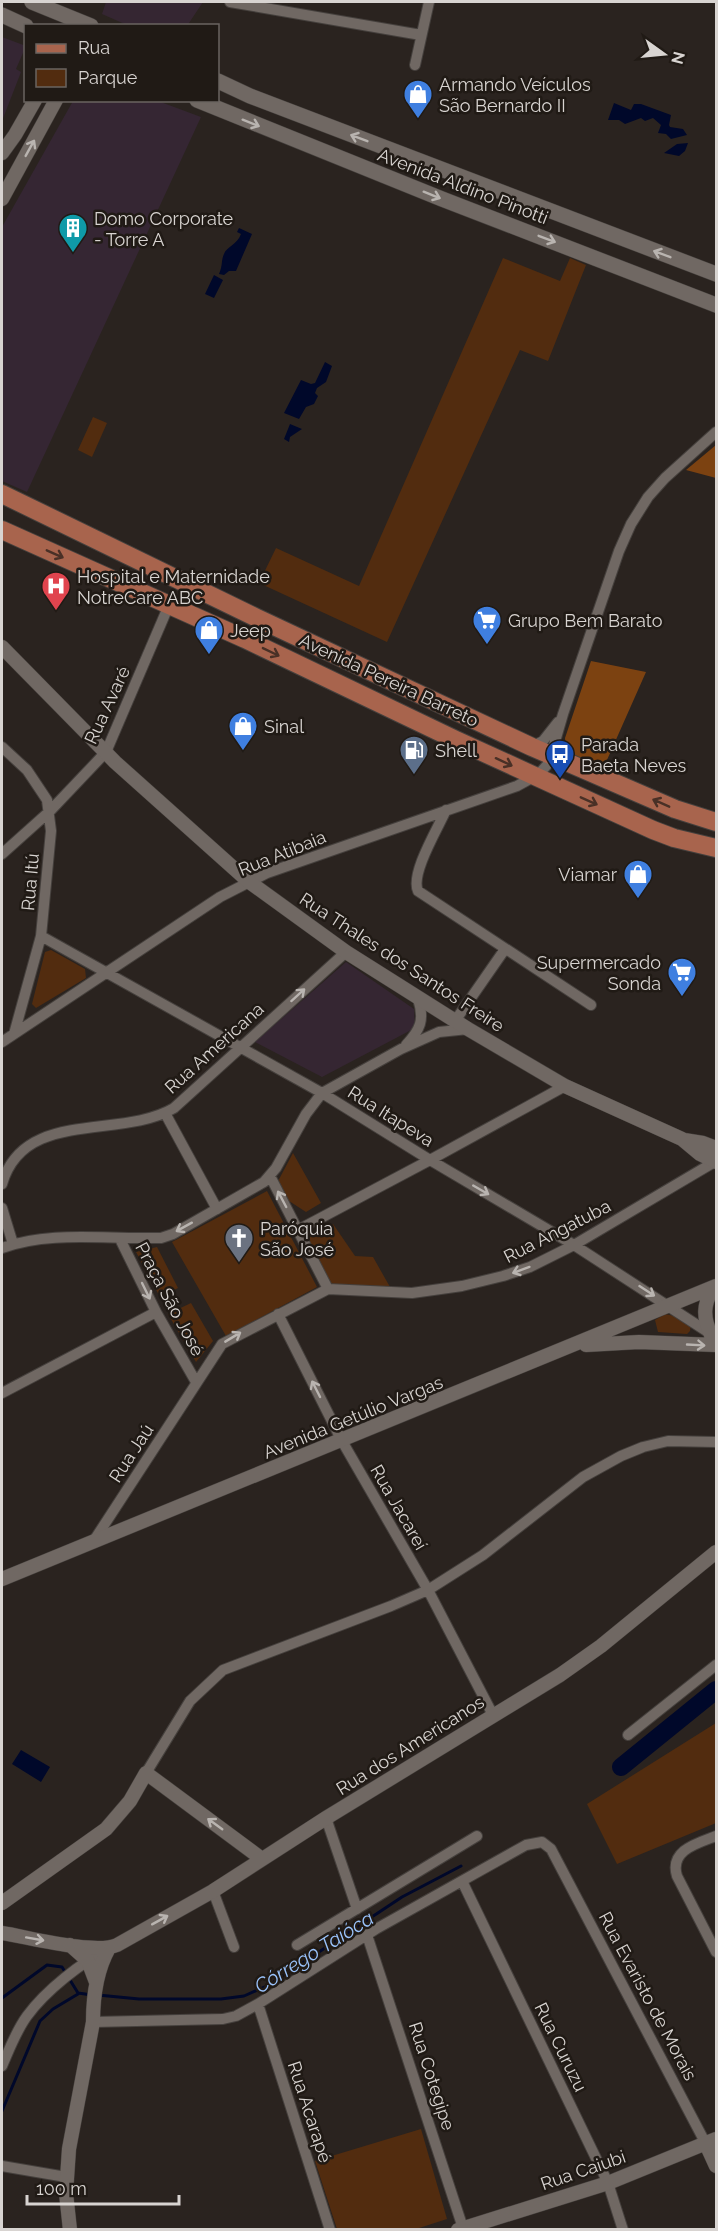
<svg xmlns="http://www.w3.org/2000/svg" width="718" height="2231" font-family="Raleway,sans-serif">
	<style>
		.commercial { fill: #352633 }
		.education { fill: #352632 }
		.green { fill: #522c0f }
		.forest { fill: #7c4211 }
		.water { fill: #00082a }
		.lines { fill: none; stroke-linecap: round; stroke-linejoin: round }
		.stream { stroke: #00082a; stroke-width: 3 }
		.river { stroke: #00082a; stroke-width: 18 }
		.minor-casing { stroke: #45403d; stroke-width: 12 }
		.tertiary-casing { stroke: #45403d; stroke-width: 15 }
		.secondary-casing { stroke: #45403d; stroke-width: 16 }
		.primary-casing { stroke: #45403d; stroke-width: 20 }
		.minor { stroke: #706863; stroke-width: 10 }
		.tertiary { stroke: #706863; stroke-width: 14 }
		.secondary { stroke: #706863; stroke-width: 15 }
		.primary { stroke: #a8644d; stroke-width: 18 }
		.oneway { stroke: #b9b4b0 }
		.oneway2 { stroke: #493026 }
		.labels { text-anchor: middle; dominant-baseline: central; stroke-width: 5; stroke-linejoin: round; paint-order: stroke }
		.poi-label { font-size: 18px; fill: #d8d4d1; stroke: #201a15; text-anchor: start }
		.street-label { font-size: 18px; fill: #d8d4d1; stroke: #201a15 }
		.water-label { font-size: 20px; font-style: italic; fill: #9ac3fc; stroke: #201a15 }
	</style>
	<rect width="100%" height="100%" fill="#2a231f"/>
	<path class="commercial" d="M2 37 26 46 16 69 21 72 2 121Z
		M73 101H158L201 117 27 492 2 481V227Z"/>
	<path class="education" d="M106 2H203L187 26 127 25 102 14Z
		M346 962 414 1009 415 1028 322 1077 255 1042Z"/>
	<path class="green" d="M503 258 560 281 570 258 586 265 548 361 520 350 387 642 259 583 276 548 359 586Z
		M93 417 107 423 92 457 78 450Z
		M51 950 85 969 86 978 36 1008 32 1004 45 952Z
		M293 1153 321 1203 306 1212 286 1199 277 1183Z
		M267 1191 317 1287 226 1336 172 1242Z
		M333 1224 355 1256 373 1257 390 1287 330 1284 306 1234Z
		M157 1247 178 1288 160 1297 136 1252Z
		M191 1303 213 1341 196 1362 168 1314Z
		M665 1314 679 1317 691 1324 690 1331 687 1334 658 1332 655 1320Z
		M716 1723V1823L617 1864 587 1804Z
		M421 2129 447 2219 416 2229H337L315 2161Z"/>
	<path class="forest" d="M716 445V478L686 470Z
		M591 661 646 672 603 769 572 757 566 751 565 738Z"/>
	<path class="water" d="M614 103 631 110 634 104H641L671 115 669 125 670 127 683 129 687 135 671 139 666 134 658 133 661 125 653 118 645 121 641 118 625 124 619 120H608Z
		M688 143 685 151 679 156 664 153 677 144Z
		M239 228 252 234 236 271H229L224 275 219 274C223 265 221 260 224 254 226 247 237 245 241 234L237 232Z
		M214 275 223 280 214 298 205 294Z
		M325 362 332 366 326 382 317 388 315 393 318 396 314 404 306 407 299 419 284 413 301 380 311 384 315 383Z
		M290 424 302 429 290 437 289 442 284 439Z
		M21 1750 50 1767 41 1782 12 1764Z"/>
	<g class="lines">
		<path class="stream" d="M78 1993 92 1995
			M98 1995 139 1999H221L244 1996 269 1985 402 1897 461 1866
			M2 1998 47 1965 62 1967 78 1993
			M2 2111 40 2021 53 2009 78 1994"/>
		<path class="river" d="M621 1767 716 1690"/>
		<g class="minor-casing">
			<path id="minor" d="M230 2 421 35
				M415 65 429 2
				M2 747 27 770 47 800 51 831 41 936 14 1034
				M532 747 543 741 558 722
				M446 810C438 828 410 874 418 891L591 1005
				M2 854 50 811 106 752 169 605
				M41 936 322 1093 430 1160 574 1245 711 1334
				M455 1021 505 949
				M2 1042 220 897 267 873 517 786 539 774 547 765 551 755 563 714 619 551 631 524 648 497 665 478 716 432
				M406 1045C420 1030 425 1020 418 999
				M165 1113 217 1209
				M270 1176 328 1289
				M2 1184C24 1108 120 1140 174 1108L346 952
				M2 1208 13 1244
				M298 1230 430 1160 565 1086
				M120 1239 156 1312 196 1382
				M2 1248C48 1231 102 1239 151 1238H161L173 1234 264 1182 276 1168 306 1114 322 1093 401 1049 439 1032 468 1029
				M328 1289 412 1293 462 1286 503 1276 530 1267 574 1245 716 1161
				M278 1314 342 1441 428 1590 493 1715
				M2 1393 156 1312
				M93 1542 222 1344 328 1289
				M628 1735 716 1665
				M146 1773 190 1701 223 1670 391 1606 428 1590 483 1555 583 1477 621 1456 643 1447 668 1441 716 1442
				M326 1818 357 1909
				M716 1836C698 1843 669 1850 677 1876L716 1952
				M462 1881 608 2183 623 2230
				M213 1891 234 1947
				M367 1935 463 2228
				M297 1945 477 1836
				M258 2004 330 2230
				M93 2022 223 2019 236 2016 258 2004 376 1929 526 1845 542 1842 551 1849 706 2144
				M2 2066C9 2050 16 2031 27 2016 46 1990 81 1963 109 1948
				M2 2166 66 2177"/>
		</g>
		<g class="tertiary-casing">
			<path id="tertiary" d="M2 153 15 135 35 100
				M2 199 56 100
				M2 647 115 762 248 881 346 952 468 1029 565 1086 682 1139 700 1154 716 1162
				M684 1140 703 1143 716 1148
				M711 1335C703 1317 703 1305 713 1288
				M586 1345 639 1342 716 1345
				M2 1579 716 1286
				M2 1903 106 1829 130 1801 146 1773 262 1859
				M2 1933C28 1937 95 1955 117 1945L213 1891 326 1818 560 1675 601 1646 716 1552
				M70 1945 88 1961 96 1982
				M706 2144 716 2166
				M70 2230 66 2193 69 2149 93 2022C93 1997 96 1971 109 1948
				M458 2230 608 2183 716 2139"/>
		</g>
		<g class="secondary-casing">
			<path id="secondary" d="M32 2 91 26
				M2 15 26 26
				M218 81 250 96 716 274
				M197 100 442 199 716 305"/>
		</g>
		<g class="primary-casing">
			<path id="primary" d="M2 494 257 618 532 747 675 809 716 822
				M2 530 245 639 456 740 653 830 674 838 716 848"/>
		</g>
		<use href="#minor" class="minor"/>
		<use href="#tertiary" class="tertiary"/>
		<use href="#secondary" class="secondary"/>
		<use href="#primary" class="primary"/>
	</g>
	<defs><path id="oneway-shaft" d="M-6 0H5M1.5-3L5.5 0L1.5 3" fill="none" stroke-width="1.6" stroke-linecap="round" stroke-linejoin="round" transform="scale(1.5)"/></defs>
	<g class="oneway">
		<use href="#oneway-shaft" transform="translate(251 123) rotate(22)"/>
		<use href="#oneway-shaft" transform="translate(359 138) rotate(-159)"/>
		<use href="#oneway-shaft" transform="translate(30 148) rotate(-61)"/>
		<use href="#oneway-shaft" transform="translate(432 195) rotate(22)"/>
		<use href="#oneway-shaft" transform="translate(547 239) rotate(21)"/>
		<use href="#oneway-shaft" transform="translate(662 254) rotate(-159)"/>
		<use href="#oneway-shaft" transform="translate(298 995) rotate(-42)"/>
		<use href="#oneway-shaft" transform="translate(481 1190) rotate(30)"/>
		<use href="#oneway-shaft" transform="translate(282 1199) rotate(-118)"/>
		<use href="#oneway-shaft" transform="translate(184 1227) rotate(151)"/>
		<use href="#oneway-shaft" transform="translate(521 1270) rotate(160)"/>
		<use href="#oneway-shaft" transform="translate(146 1291) rotate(64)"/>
		<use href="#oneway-shaft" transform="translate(647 1291) rotate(33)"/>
		<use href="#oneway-shaft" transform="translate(233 1337) rotate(-31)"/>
		<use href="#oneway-shaft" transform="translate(696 1345) rotate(3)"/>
		<use href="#oneway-shaft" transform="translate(316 1389) rotate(-117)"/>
		<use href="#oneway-shaft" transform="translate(215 1824) rotate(-144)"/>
		<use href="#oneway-shaft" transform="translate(160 1920) rotate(-29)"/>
		<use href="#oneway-shaft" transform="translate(35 1939) rotate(10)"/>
	</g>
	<g class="oneway2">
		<use href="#oneway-shaft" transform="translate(55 554) rotate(24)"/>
		<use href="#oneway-shaft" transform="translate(271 652) rotate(26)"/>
		<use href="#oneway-shaft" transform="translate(504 762) rotate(25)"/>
		<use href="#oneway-shaft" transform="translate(589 801) rotate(24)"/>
		<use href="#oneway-shaft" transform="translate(661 803) rotate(-156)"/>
	</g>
	<defs>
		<g id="shop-pin" transform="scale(1.5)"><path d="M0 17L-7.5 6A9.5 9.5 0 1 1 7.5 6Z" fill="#3f7fe0" stroke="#201a15"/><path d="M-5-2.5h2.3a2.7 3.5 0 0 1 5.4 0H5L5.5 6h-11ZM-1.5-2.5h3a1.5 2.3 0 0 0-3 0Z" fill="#fff"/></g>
		<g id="building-pin" transform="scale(1.5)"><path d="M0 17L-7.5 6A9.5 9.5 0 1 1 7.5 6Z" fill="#0f9aa8" stroke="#201a15"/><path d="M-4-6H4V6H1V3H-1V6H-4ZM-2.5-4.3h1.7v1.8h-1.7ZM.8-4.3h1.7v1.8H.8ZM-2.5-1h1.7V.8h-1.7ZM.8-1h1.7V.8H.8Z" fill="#fff"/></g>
		<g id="hospital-pin" transform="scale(1.5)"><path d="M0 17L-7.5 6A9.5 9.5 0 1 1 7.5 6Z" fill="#e0444e" stroke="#201a15"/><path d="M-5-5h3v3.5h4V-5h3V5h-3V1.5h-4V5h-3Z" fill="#fff"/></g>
		<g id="supermarket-pin" transform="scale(1.5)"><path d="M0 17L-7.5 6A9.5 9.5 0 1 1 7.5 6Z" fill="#3f7fe0" stroke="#201a15"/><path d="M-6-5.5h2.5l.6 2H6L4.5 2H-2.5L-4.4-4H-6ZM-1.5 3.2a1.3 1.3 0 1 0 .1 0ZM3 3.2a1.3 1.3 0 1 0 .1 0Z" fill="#fff"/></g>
		<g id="fuel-pin" transform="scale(1.5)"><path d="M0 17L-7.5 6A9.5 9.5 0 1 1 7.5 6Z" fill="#5c6f8a" stroke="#201a15"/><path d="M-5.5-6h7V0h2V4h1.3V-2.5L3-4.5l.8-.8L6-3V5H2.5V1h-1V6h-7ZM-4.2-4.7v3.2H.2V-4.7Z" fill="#fff"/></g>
		<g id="bus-pin" transform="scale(1.5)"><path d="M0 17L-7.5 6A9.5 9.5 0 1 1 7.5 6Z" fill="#1a4fb4" stroke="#201a15"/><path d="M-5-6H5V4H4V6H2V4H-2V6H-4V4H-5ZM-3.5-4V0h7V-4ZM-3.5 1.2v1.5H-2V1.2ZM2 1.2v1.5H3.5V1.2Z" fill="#fff"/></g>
		<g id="church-pin" transform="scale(1.5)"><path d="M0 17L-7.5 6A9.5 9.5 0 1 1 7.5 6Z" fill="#6b7280" stroke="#201a15"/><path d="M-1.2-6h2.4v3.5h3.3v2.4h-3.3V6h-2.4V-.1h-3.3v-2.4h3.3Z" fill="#fff"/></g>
	</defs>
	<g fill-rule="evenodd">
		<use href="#shop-pin" x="418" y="94"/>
		<use href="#building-pin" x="73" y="228"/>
		<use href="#hospital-pin" x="56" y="586"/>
		<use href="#supermarket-pin" x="487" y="620"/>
		<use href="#shop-pin" x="209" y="630"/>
		<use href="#shop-pin" x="243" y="726"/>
		<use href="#fuel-pin" x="414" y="750"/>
		<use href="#bus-pin" x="560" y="754"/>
		<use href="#shop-pin" x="638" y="874"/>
		<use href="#supermarket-pin" x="682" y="972"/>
		<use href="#church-pin" x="239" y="1238"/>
	</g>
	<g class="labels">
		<g class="poi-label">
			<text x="439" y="84">Armando Veículos<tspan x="439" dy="21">São Bernardo II</tspan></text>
			<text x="94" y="218">Domo Corporate<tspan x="94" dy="21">- Torre A</tspan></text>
			<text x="77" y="576">Hospital e Maternidade<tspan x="77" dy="21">NotreCare ABC</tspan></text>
			<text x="508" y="620">Grupo Bem Barato</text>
			<text x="230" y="630">Jeep</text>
			<text x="264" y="726">Sinal</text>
			<text x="581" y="744">Parada<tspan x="581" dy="21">Baeta Neves</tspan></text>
			<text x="435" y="750">Shell</text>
			<text x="617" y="874" text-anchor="end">Viamar</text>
			<text x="661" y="962" text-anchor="end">Supermercado<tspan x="661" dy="21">Sonda</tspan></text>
			<text x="260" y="1228">Paróquia<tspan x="260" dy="21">São José</tspan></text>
		</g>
		<g class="street-label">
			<text transform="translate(463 186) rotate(21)">Avenida Aldino Pinotti</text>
			<text transform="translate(389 680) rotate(25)">Avenida Pereira Barreto</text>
			<text transform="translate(107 705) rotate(-65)">Rua Avaré</text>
			<text transform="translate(282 853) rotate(-22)">Rua Atibaia</text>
			<text transform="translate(30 882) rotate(-85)">Rua Itú</text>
			<text transform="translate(402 962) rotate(33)">Rua Thales dos Santos Freire</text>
			<text transform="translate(214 1048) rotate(-42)">Rua Americana</text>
			<text transform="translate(391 1116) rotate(32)">Rua Itapeva</text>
			<text transform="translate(557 1231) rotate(-27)">Rua Angatuba</text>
			<text transform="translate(170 1299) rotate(62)">Praça São José</text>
			<text transform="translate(353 1417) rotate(-22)">Avenida Getúlio Vargas</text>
			<text transform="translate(131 1453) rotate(-57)">Rua Jaú</text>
			<text transform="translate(399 1507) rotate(60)">Rua Jacareí</text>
			<text transform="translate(410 1745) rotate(-32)">Rua dos Americanos</text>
			<text transform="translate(648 1996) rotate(62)">Rua Evaristo de Morais</text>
			<text transform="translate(561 2047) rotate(64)">Rua Curuzu</text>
			<text transform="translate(432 2076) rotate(72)">Rua Cotegipe</text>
			<text transform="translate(310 2112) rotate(72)">Rua Acarapé</text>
			<text transform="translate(583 2170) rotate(-19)">Rua Caiubi</text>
		</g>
		<g class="water-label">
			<text transform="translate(314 1952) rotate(-32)">Córrego Taióca</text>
		</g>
	</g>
	<rect width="718" height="2231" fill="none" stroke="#d8d4d1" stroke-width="6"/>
	<rect x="24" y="24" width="195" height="78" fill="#201a15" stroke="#6a6460" stroke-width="1.5"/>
	<rect x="36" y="44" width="30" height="9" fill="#a8644d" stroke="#6a6460" stroke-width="1.5"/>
	<text x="78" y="54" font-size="18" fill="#d8d4d1">Rua</text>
	<rect x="36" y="69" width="30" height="18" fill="#522c0f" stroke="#6a6460" stroke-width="1.5"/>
	<text x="78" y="84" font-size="18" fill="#d8d4d1">Parque</text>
	<g transform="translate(664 54) rotate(105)" stroke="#201a15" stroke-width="4.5" paint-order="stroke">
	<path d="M0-4.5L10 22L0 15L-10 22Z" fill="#d8d4d1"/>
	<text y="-9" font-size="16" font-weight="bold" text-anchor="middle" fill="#d8d4d1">N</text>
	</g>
	<path d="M27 2195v9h152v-9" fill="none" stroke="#d8d4d1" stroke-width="3"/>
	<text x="36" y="2195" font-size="18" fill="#d8d4d1" stroke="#201a15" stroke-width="4.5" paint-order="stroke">100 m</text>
</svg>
